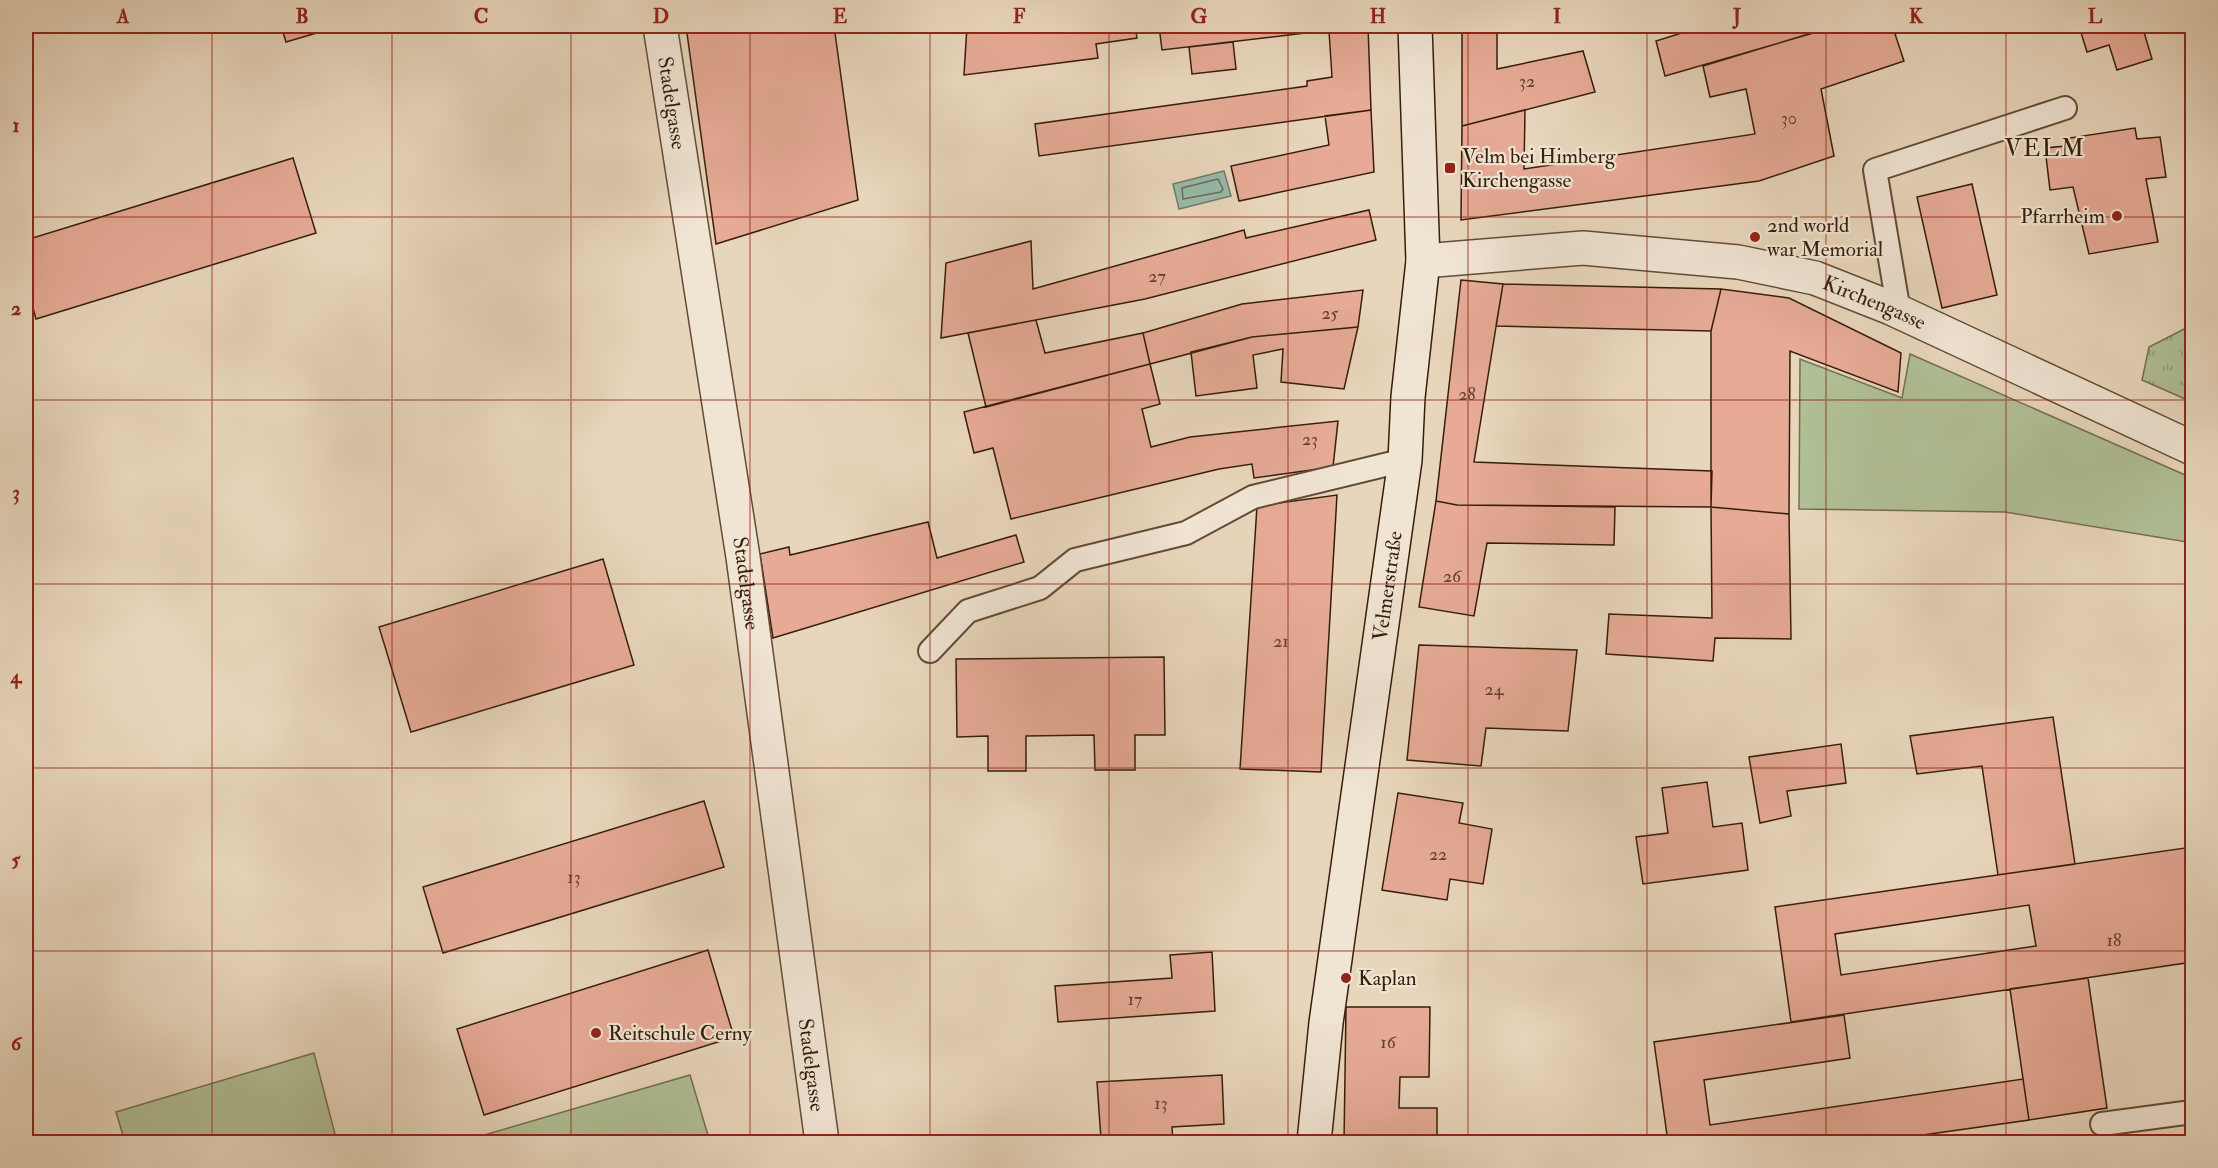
<svg xmlns="http://www.w3.org/2000/svg" width="2218" height="1168" font-family="'IM FELL Double Pica',serif">
  <style>
    .park { fill: url(#park-tufts); stroke: #736e50; stroke-width: 1.5 }
    .garden { fill: #b0bf95; stroke: #736e50; stroke-width: 1.5 }
    .water { fill: #98baaa; stroke: #717c6a; stroke-width: 1.5 }
    .lines { fill: none; stroke-linecap: round; stroke-linejoin: round }
    .shore { stroke: #676c5a; stroke-width: 1.5 }
    .building { fill: #e6aa96; stroke: #361e0a; stroke-width: 1.5; fill-rule: evenodd }
    .lane-casing { stroke: #624c36; stroke-width: 26 }
    .street-casing { stroke: #624c36; stroke-width: 36 }
    .secondary-casing { stroke: #361e0a; stroke-width: 36 }
    .lane { stroke: #f0e4d3; stroke-width: 22 }
    .street { stroke: #f0e4d3; stroke-width: 33 }
    .secondary { stroke: #f0e4d3; stroke-width: 33 }
    .grid { fill: none; stroke: #8f2418; stroke-width: 1.5; stroke-opacity: 0.55 }
    .poi-dot { fill: #8f2418; stroke: #f0e4d3; stroke-width: 2 }
    .labels { text-anchor: middle; dominant-baseline: central; stroke-width: 4.5; stroke-linejoin: round; paint-order: stroke }
    .number-label { font-size: 18px; fill: #62412d }
    .street-label { font-size: 21px; fill: #361e0a; stroke: #f0e4d3 }
    .poi-label { font-size: 21px; fill: #361e0a; stroke: #f0e4d3; text-anchor: start }
    .quarter-label { font-size: 24px; letter-spacing: 1.5px; fill: #361e0a; stroke: #f0e4d3 }
    .neatline { fill: none; stroke: #8f2418; stroke-width: 2 }
    .grid-label { font-size: 20px; text-anchor: middle; font-weight: bold; fill: #8f2418 }
  </style>
  <defs>
    <pattern id="park-tufts" width="24" height="20" patternUnits="userSpaceOnUse" patternTransform="scale(1.5)"><rect width="24" height="20" fill="#b0bf95"/><path d="M3 7l-1-3M5 7V3M7 7l1-3M15 17l-1-3M17 17v-4M19 17l1-3" fill="none" stroke="#909b78"/></pattern>
  </defs>
  <rect width="100%" height="100%" fill="#e8d6bc"/>
  <filter id="stains"><feTurbulence type="fractalNoise" baseFrequency=".00333" numOctaves="4"/><feColorMatrix values="0 0 0 0 .2 0 0 0 0 .09 0 0 0 0 .02 0 0 0 .5 -.17"/></filter>
  <radialGradient id="worn" r=".72"><stop offset=".6" stop-color="#630" stop-opacity="0"/><stop offset="1" stop-color="#630" stop-opacity=".3"/></radialGradient>
  <!-- park -->
  <path class="park" d="M 2192,325 L 2192,402 L 2142,380 L 2149,347 Z"/>
  <!-- garden -->
  <path class="garden" d="M 1910,354 L 2192,478 L 2192,522 L 2187,542 L 2005,512 L 1799,509 L 1800,359 L 1902,398 Z
    M 314,1053 L 337,1142 L 125,1142 L 116,1112 Z
    M 690,1075 L 710,1142 L 460,1142 Z"/>
  <!-- water -->
  <path class="water" d="M 1224,171 L 1231,196 L 1179,209 L 1173,184 Z"/>
  <g class="lines">
    <!-- shore -->
    <path class="shore" d="M 1218,179 L 1223,189 L 1221,192 L 1183,199 L 1182,188 Z"/>
  </g>
  <!-- building -->
  <path class="building" d="M 281,26 L 340,26 L 286,42 Z
    M 686,26 L 834,26 L 858,200 L 716,244 Z
    M 967,26 L 1135,26 L 1137,38 L 1096,44 L 1098,58 L 964,75 Z
    M 1159,26 L 1364,26 L 1162,50 Z
    M 1368,26 L 1371,110 L 1039,156 L 1035,124 L 1307,86 L 1307,81 L 1332,77 L 1329,31 Z
    M 1462,26 L 1497,26 L 1497,69 L 1583,51 L 1595,92 L 1462,126 Z
    M 1704,26 L 1816,26 L 1817,32 L 1665,76 L 1656,41 Z
    M 1835,26 L 1917,26 L 1895,34 L 1904,61 L 1821,89 L 1834,156 L 1759,181 L 1461,220 L 1462,126 L 1525,110 L 1524,169 L 1755,134 L 1746,89 L 1710,97 L 1703,66 Z
    M 2079,26 L 2167,26 L 2144,32 L 2152,59 L 2117,70 L 2109,45 L 2087,52 Z
    M 1233,42 L 1236,69 L 1192,74 L 1189,47 Z
    M 1371,110 L 1374,172 L 1239,201 L 1231,166 L 1329,145 L 1325,116 Z
    M 2135,128 L 2137,139 L 2160,137 L 2166,177 L 2146,179 L 2158,242 L 2089,254 L 2073,187 L 2050,190 L 2045,148 L 2065,146 L 2063,139 Z
    M 293,158 L 316,233 L 36,319 L 26,282 L 26,240 Z
    M 1972,184 L 1997,295 L 1942,308 L 1917,197 Z
    M 1369,210 L 1376,240 L 1145,299 L 941,338 L 946,263 L 1031,241 L 1033,289 L 1244,230 L 1246,238 Z
    M 1461,280 L 1503,284 L 1474,462 L 1712,471 L 1711,507 L 1457,505 L 1436,501 Z
    M 1503,284 L 1721,289 L 1711,331 L 1496,326 Z
    M 1721,289 L 1789,298 L 1901,353 L 1898,392 L 1790,351 L 1789,514 L 1711,507 L 1711,331 Z
    M 1363,290 L 1358,327 L 1252,337 L 1150,364 L 1143,333 L 1242,304 Z
    M 1036,320 L 1045,353 L 1143,333 L 1150,364 L 986,407 L 968,333 Z
    M 1358,327 L 1344,389 L 1281,382 L 1283,349 L 1253,355 L 1257,388 L 1196,396 L 1191,352 L 1252,337 Z
    M 1150,364 L 1160,404 L 1142,409 L 1151,447 L 1190,437 L 1338,421 L 1333,467 L 1254,478 L 1252,464 L 1219,469 L 1011,519 L 993,448 L 974,453 L 964,412 Z
    M 1337,495 L 1321,772 L 1240,769 L 1257,506 Z
    M 1436,501 L 1457,505 L 1615,507 L 1614,545 L 1487,543 L 1474,616 L 1419,607 Z
    M 1711,507 L 1789,514 L 1791,639 L 1715,638 L 1713,661 L 1606,654 L 1609,614 L 1712,618 Z
    M 928,522 L 937,558 L 1016,535 L 1024,562 L 773,638 L 760,554 L 789,547 L 790,555 Z
    M 603,559 L 634,665 L 411,732 L 379,627 Z
    M 1419,645 L 1577,650 L 1568,731 L 1486,728 L 1481,766 L 1407,760 Z
    M 1164,657 L 1165,735 L 1135,735 L 1135,770 L 1095,770 L 1094,735 L 1026,736 L 1026,771 L 988,771 L 988,736 L 957,737 L 956,659 Z
    M 2053,717 L 2075,864 L 1998,875 L 1982,766 L 1917,774 L 1910,736 Z
    M 1841,744 L 1846,783 L 1787,791 L 1791,816 L 1760,823 L 1749,757 Z
    M 1707,782 L 1713,827 L 1742,823 L 1748,870 L 1643,884 L 1636,837 L 1668,833 L 1662,788 Z
    M 1398,793 L 1463,803 L 1459,823 L 1492,829 L 1483,884 L 1450,879 L 1447,900 L 1382,890 Z
    M 704,801 L 724,867 L 443,953 L 423,887 Z
    M 2192,847 L 2192,962 L 1791,1022 L 1775,907 ZM 2029,905 L 2036,946 L 1841,975 L 1835,934 Z
    M 708,950 L 734,1037 L 484,1115 L 457,1029 Z
    M 1212,952 L 1215,1011 L 1058,1022 L 1055,986 L 1172,978 L 1170,955 Z
    M 2088,978 L 2107,1108 L 2029,1120 L 2010,989 Z
    M 1346,1007 L 1430,1007 L 1429,1077 L 1400,1077 L 1399,1108 L 1437,1108 L 1437,1142 L 1344,1142 Z
    M 1844,1015 L 1850,1058 L 1704,1080 L 1710,1125 L 2023,1079 L 2029,1120 L 1873,1142 L 1668,1142 L 1654,1042 Z
    M 1222,1075 L 1224,1124 L 1172,1127 L 1173,1142 L 1133,1142 L 1132,1137 L 1101,1139 L 1097,1082 Z"/>
  <g class="lines">
    <defs>
      <path id="lane" d="M 1899,312 L 1875,170 L 2065,108
        M 930,651 L 968,611 L 1040,588 L 1075,560 L 1186,533 L 1253,497 L 1405,460
        M 2102,1124 L 2192,1112"/>
      <g id="street">
        <path id="s1" d="M 660,26 L 743,557 L 822,1142"/>
        <path id="s2" d="M 1423,261 L 1583,248 L 1738,262 L 1815,278 L 1891,308 L 2192,448"/>
      </g>
      <g id="secondary">
        <path id="s3" d="M 1314,1142 L 1326,1023 L 1405,460 L 1408,397 L 1423,261 L 1415,26"/>
      </g>
    </defs>
    <!-- lane casing -->
    <use href="#lane" class="lane-casing"/>
    <!-- street casing -->
    <use href="#street" class="street-casing"/>
    <!-- secondary casing -->
    <use href="#secondary" class="secondary-casing"/>
    <!-- lane -->
    <use href="#lane" class="lane"/>
    <!-- street -->
    <use href="#street" class="street"/>
    <!-- secondary -->
    <use href="#secondary" class="secondary"/>
  </g>
  <!-- grid -->
  <path class="grid" d="M 212,26 L 212,1142M 392,26 L 392,1142M 571,26 L 571,1142M 750,26 L 750,1142M 930,26 L 930,1142M 1109,26 L 1109,1142M 1288,26 L 1288,1142M 1468,26 L 1468,1142M 1647,26 L 1647,1142M 1826,26 L 1826,1142M 2006,26 L 2006,1142M 26,217 L 2192,217M 26,400 L 2192,400M 26,584 L 2192,584M 26,768 L 2192,768M 26,951 L 2192,951"/>
  <!-- markers -->
  <g class="poi-dot">
    <rect x="1444" y="162" width="12" height="12" rx="3"/>
    <circle cx="2117" cy="216" r="6"/>
    <circle cx="1755" cy="237" r="6"/>
    <circle cx="1346" cy="978" r="6"/>
    <circle cx="596" cy="1033" r="6"/>
  </g>
  <g class="labels">
    <!-- number labels -->
    <g class="number-label">
      <text x="1527" y="81">32</text>
      <text x="1789" y="118">30</text>
      <text x="1157" y="276">27</text>
      <text x="1330" y="313">25</text>
      <text x="1467" y="394">28</text>
      <text x="1310" y="439">23</text>
      <text x="1452" y="576">26</text>
      <text x="1281" y="641">21</text>
      <text x="1494" y="689">24</text>
      <text x="1438" y="854">22</text>
      <text x="574" y="877">13</text>
      <text x="2114" y="940">18</text>
      <text x="1135" y="999">17</text>
      <text x="1388" y="1042">16</text>
      <text x="1161" y="1103">13</text>
    </g>
    <!-- street labels -->
    <g class="street-label">
      <text stroke="none"><textPath href="#s1" startOffset="78">Stadelgasse</textPath></text>
      <text stroke="none"><textPath href="#s2" startOffset="459">Kirchengasse</textPath></text>
      <text stroke="none"><textPath href="#s1" startOffset="564">Stadelgasse</textPath></text>
      <text stroke="none"><textPath href="#s3" startOffset="561">Velmerstraße</textPath></text>
      <text stroke="none"><textPath href="#s1" startOffset="1050">Stadelgasse</textPath></text>
    </g>
    <!-- poi labels -->
    <g class="poi-label">
      <text x="1462" y="156">Velm bei Himberg<tspan x="1462" dy="24">Kirchengasse</tspan></text>
      <text x="2105" y="216" text-anchor="end">Pfarrheim</text>
      <text x="1767" y="225">2nd world<tspan x="1767" dy="24">war Memorial</tspan></text>
      <text x="1358" y="978">Kaplan</text>
      <text x="608" y="1033">Reitschule Cerny</text>
    </g>
    <!-- quarter labels -->
    <g class="quarter-label">
      <text x="2045" y="148">VELM</text>
    </g>
  </g>
  <!-- margin -->
  <rect width="2218" height="1168" fill="none" stroke="#e8d6bc" stroke-width="66"/>
  <rect x="33" y="33" width="2152" height="1102" class="neatline"/>
  <g class="grid-label">
    <text x="123" y="23">A</text>
    <text x="302" y="23">B</text>
    <text x="481" y="23">C</text>
    <text x="661" y="23">D</text>
    <text x="840" y="23">E</text>
    <text x="1019" y="23">F</text>
    <text x="1199" y="23">G</text>
    <text x="1378" y="23">H</text>
    <text x="1557" y="23">I</text>
    <text x="1737" y="23">J</text>
    <text x="1916" y="23">K</text>
    <text x="2095" y="23">L</text>
    <text x="16" y="132">1</text>
    <text x="16" y="315">2</text>
    <text x="16" y="499">3</text>
    <text x="16" y="683">4</text>
    <text x="16" y="866">5</text>
    <text x="16" y="1050">6</text>
  </g>
  <rect width="100%" height="100%" filter="url(#stains)"/>
  <rect width="100%" height="100%" fill="url(#worn)"/>
</svg>
